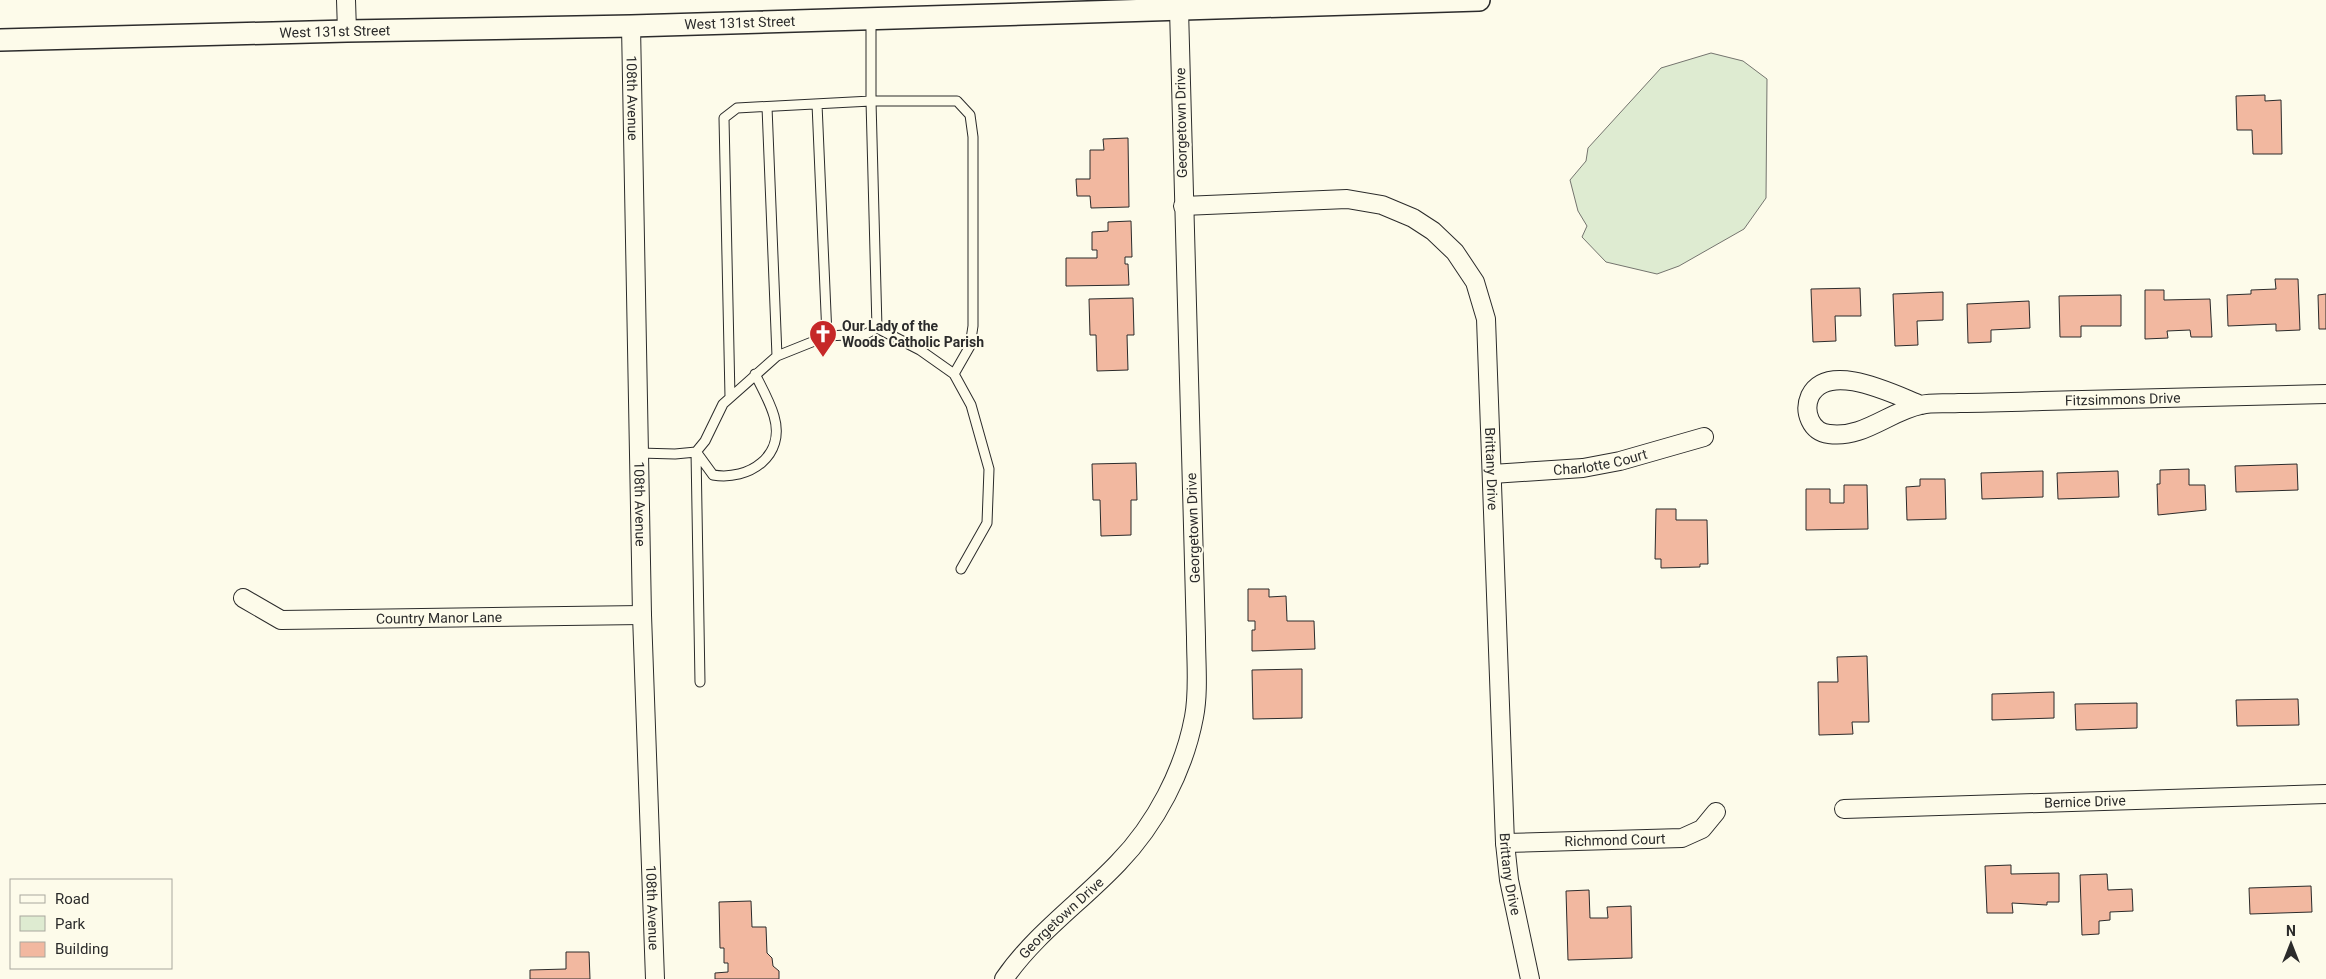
<svg xmlns="http://www.w3.org/2000/svg" width="2326" height="979" font-family="Roboto,sans-serif">
  <style>
    .green { fill: #deebd1; stroke: #74746e }
    .building { fill: #f2b8a0; stroke: #2b2b2b }
    .lines { fill: none; stroke-linecap: round; stroke-linejoin: round }
    .service-casing { stroke: #2b2b2b; stroke-width: 11 }
    .minor-casing { stroke: #2b2b2b; stroke-width: 20 }
    .tertiary-casing { stroke: #2b2b2b; stroke-width: 24 }
    .service { stroke: #fdfbea; stroke-width: 9 }
    .minor { stroke: #fdfbea; stroke-width: 18 }
    .tertiary { stroke: #fdfbea; stroke-width: 21 }
    .labels { text-anchor: middle; dominant-baseline: central; stroke-width: 4; stroke-linejoin: round; paint-order: stroke }
    .street-label { font-size: 14px; fill: #2b2b2b; stroke: #fdfbea }
    .poi-label { font-size: 14px; font-weight: bold; fill: #2b2b2b; stroke: #fdfbea; text-anchor: start }
  </style>
  <rect width="100%" height="100%" fill="#fdfbea"/>
  <!-- green -->
  <path class="green" d="M 1711,53 L 1743,61 L 1767,79 L 1766,198 L 1744,229 L 1679,266 L 1657,274 L 1606,262 L 1582,237 L 1587,226 L 1578,211 L 1570,180 L 1586,161 L 1588,148 L 1661,68 Z"/>
  <!-- building -->
  <path class="building" d="M 2265,95 L 2265,101 L 2281,100 L 2282,154 L 2253,154 L 2252,130 L 2237,130 L 2236,96 Z
    M 1128,138 L 1129,207 L 1091,208 L 1090,196 L 1077,196 L 1076,179 L 1090,179 L 1090,150 L 1104,150 L 1103,139 Z
    M 1131,221 L 1132,257 L 1125,257 L 1125,264 L 1128,264 L 1129,285 L 1066,286 L 1066,258 L 1097,258 L 1097,250 L 1092,250 L 1092,232 L 1108,231 L 1108,222 Z
    M 2275,279 L 2298,279 L 2300,330 L 2276,331 L 2276,324 L 2228,326 L 2227,295 L 2251,294 L 2251,290 L 2276,289 Z
    M 1860,288 L 1861,316 L 1835,316 L 1836,341 L 1813,342 L 1811,289 Z
    M 2145,290 L 2164,290 L 2164,300 L 2210,299 L 2212,337 L 2191,337 L 2190,330 L 2167,331 L 2168,338 L 2145,339 Z
    M 1943,292 L 1943,320 L 1917,321 L 1918,345 L 1895,346 L 1893,294 Z
    M 2326,294 L 2326,329 L 2319,329 L 2318,295 Z
    M 2121,295 L 2121,326 L 2081,326 L 2081,337 L 2060,337 L 2059,296 Z
    M 1133,298 L 1134,335 L 1127,335 L 1128,370 L 1097,371 L 1096,335 L 1090,335 L 1089,299 Z
    M 2029,301 L 2030,328 L 1991,330 L 1991,342 L 1968,343 L 1967,304 Z
    M 1136,463 L 1137,500 L 1131,500 L 1131,535 L 1101,536 L 1100,500 L 1093,500 L 1092,464 Z
    M 2297,464 L 2298,490 L 2236,492 L 2235,466 Z
    M 2189,469 L 2189,485 L 2205,485 L 2206,510 L 2158,515 L 2157,484 L 2160,484 L 2160,470 Z
    M 2043,471 L 2043,497 L 1982,499 L 1981,473 Z
    M 2118,471 L 2119,497 L 2058,499 L 2057,473 Z
    M 1920,479 L 1945,479 L 1946,519 L 1907,520 L 1906,487 L 1920,486 Z
    M 1844,485 L 1867,485 L 1868,529 L 1806,530 L 1806,489 L 1830,489 L 1830,503 L 1844,503 Z
    M 1656,509 L 1676,509 L 1676,520 L 1707,520 L 1708,564 L 1700,564 L 1700,567 L 1661,568 L 1661,559 L 1655,559 Z
    M 1248,589 L 1269,589 L 1269,597 L 1286,596 L 1287,621 L 1314,621 L 1315,649 L 1252,651 L 1252,630 L 1255,630 L 1255,621 L 1248,621 Z
    M 1867,656 L 1869,722 L 1852,722 L 1853,734 L 1819,735 L 1818,682 L 1838,682 L 1837,657 Z
    M 1302,669 L 1302,718 L 1253,719 L 1252,670 Z
    M 2054,692 L 2054,718 L 1992,720 L 1992,694 Z
    M 2298,699 L 2299,725 L 2237,726 L 2236,700 Z
    M 2137,703 L 2137,728 L 2076,730 L 2075,704 Z
    M 2011,865 L 2011,874 L 2059,873 L 2059,902 L 2047,902 L 2047,905 L 2012,903 L 2013,913 L 1987,913 L 1985,866 Z
    M 2107,874 L 2108,890 L 2132,889 L 2133,911 L 2110,912 L 2110,920 L 2099,921 L 2099,934 L 2082,935 L 2080,875 Z
    M 2311,886 L 2312,912 L 2250,914 L 2249,888 Z
    M 1589,890 L 1590,918 L 1608,918 L 1607,907 L 1631,906 L 1632,958 L 1568,960 L 1566,891 Z
    M 751,901 L 752,927 L 766,927 L 767,953 L 772,958 L 773,966 L 779,971 L 779,979 L 715,979 L 715,973 L 728,972 L 728,963 L 724,963 L 724,948 L 720,948 L 719,902 Z
    M 566,952 L 589,952 L 590,979 L 530,979 L 530,970 L 566,969 Z"/>
  <g class="lines">
    <defs>
      <path id="service" d="M 817,104 L 827,336
        M 767,107 L 777,356
        M 877,328 L 920,350 L 954,374 L 971,405 L 989,469 L 987,523 L 961,569
        M 730,397 L 724,118 L 737,108 L 871,101 L 957,101 L 970,115 L 973,137 L 973,326 L 970,346 L 954,374
        M 696,452 L 700,682
        M 639,453 L 675,454 L 696,452 L 705,441 L 723,404 L 777,356 L 827,336 L 866,334 L 877,328 L 871,101 L 871,19
        M 697,453 L 713,475 C 749,481 786,456 774,416 C 770,402 762,388 755,374"/>
      <g id="minor">
        <path d="M 346,0 L 347,31"/>
        <path id="s1" d="M 631,26 L 642,615 L 655,979"/>
        <path id="s2" d="M 1183,206 L 1347,199 L 1382,205 L 1413,218 L 1433,231 L 1455,252 L 1475,282 L 1486,319 L 1505,843 L 1509,880 L 1530,979"/>
        <path id="s3" d="M 1921,405 C 1895,395 1828,360 1810,396 C 1803,412 1811,432 1829,434 C 1863,439 1890,411 1921,405 C 1933,402 1947,404 1959,403 C 1987,403 2015,402 2042,401 C 2137,399 2231,396 2326,394"/>
        <path id="s4" d="M 1492,474 L 1583,468 L 1620,461 L 1704,437"/>
        <path id="s5" d="M 243,598 L 281,620 L 642,615"/>
        <path id="s6" d="M 1844,809 L 2326,794"/>
        <path id="s7" d="M 1505,843 L 1682,838 L 1702,829 L 1716,812"/>
        <path id="s8" d="M 1004,979 C 1035,934 1081,902 1118,863 C 1156,824 1184,770 1194,717 C 1199,691 1196,663 1196,637 L 1179,9"/>
      </g>
      <g id="tertiary">
        <path id="s9" d="M 0,40 L 347,31 L 631,26 L 1479,0"/>
      </g>
    </defs>
    <!-- service casing -->
    <use href="#service" class="service-casing"/>
    <!-- minor casing -->
    <use href="#minor" class="minor-casing"/>
    <!-- tertiary casing -->
    <use href="#tertiary" class="tertiary-casing"/>
    <!-- service -->
    <use href="#service" class="service"/>
    <!-- minor -->
    <use href="#minor" class="minor"/>
    <!-- tertiary -->
    <use href="#tertiary" class="tertiary"/>
  </g>
  <!-- icons -->
  <defs>
    <symbol id="church-pin" viewBox="-11 -11 22 30"><path d="M0 17L-7.5 6A9.5 9.5 0 1 1 7.5 6Z" fill="#c62828" stroke="#fdfbea"/><path d="M-1.2-6h2.4v3.5h3.3v2.4h-3.3V6h-2.4V-.1h-3.3v-2.4h3.3Z" fill="#fff"/></symbol>
  </defs>
  <g fill-rule="evenodd">
    <use href="#church-pin" x="807" y="318" width="32" height="43"/>
  </g>
  <g class="labels">
    <!-- street labels -->
    <g class="street-label">
      <text stroke="none"><textPath href="#s9" startOffset="740">West 131st Street</textPath></text>
      <text stroke="none"><textPath href="#s9" startOffset="335">West 131st Street</textPath></text>
      <text stroke="none"><textPath href="#s1" startOffset="72">108th Avenue</textPath></text>
      <text transform="translate(1181 123) rotate(-91)">Georgetown Drive</text>
      <text stroke="none"><textPath href="#s3" startOffset="470">Fitzsimmons Drive</textPath></text>
      <text stroke="none"><textPath href="#s4" startOffset="109">Charlotte Court</textPath></text>
      <text stroke="none"><textPath href="#s2" startOffset="512">Brittany Drive</textPath></text>
      <text stroke="none"><textPath href="#s1" startOffset="478">108th Avenue</textPath></text>
      <text transform="translate(1193 528) rotate(-92)">Georgetown Drive</text>
      <text stroke="none"><textPath href="#s5" startOffset="202">Country Manor Lane</textPath></text>
      <text stroke="none"><textPath href="#s6" startOffset="241">Bernice Drive</textPath></text>
      <text stroke="none"><textPath href="#s7" startOffset="110">Richmond Court</textPath></text>
      <text stroke="none"><textPath href="#s2" startOffset="918">Brittany Drive</textPath></text>
      <text stroke="none"><textPath href="#s1" startOffset="882">108th Avenue</textPath></text>
      <text stroke="none"><textPath href="#s8" startOffset="84">Georgetown Drive</textPath></text>
    </g>
    <!-- poi labels -->
    <g class="poi-label">
      <text x="842" y="326">Our Lady of the<tspan x="842" dy="16">Woods Catholic Parish</tspan></text>
    </g>
  </g>
  <!-- legend -->
  <rect x="10" y="879" width="162" height="90" fill="#fdfbea" stroke="#a9a89e"/>
  <rect x="20" y="895" width="25" height="8" fill="#fdfbea" stroke="#a9a89e"/>
  <text x="55" y="904" font-size="15" fill="#2b2b2b">Road</text>
  <rect x="20" y="916" width="25" height="15" fill="#deebd1" stroke="#a9a89e"/>
  <text x="55" y="929" font-size="15" fill="#2b2b2b">Park</text>
  <rect x="20" y="942" width="25" height="15" fill="#f2b8a0" stroke="#a9a89e"/>
  <text x="55" y="954" font-size="15" fill="#2b2b2b">Building</text>
  <!-- north arrow -->
  <g transform="translate(2291 944)" stroke="#fdfbea" stroke-width="4" paint-order="stroke">
  <path d="M0-4L9 19L0 12L-9 19Z" fill="#2b2b2b"/>
  <text y="-8" font-size="14" font-weight="bold" text-anchor="middle" fill="#2b2b2b">N</text>
  </g>
</svg>
